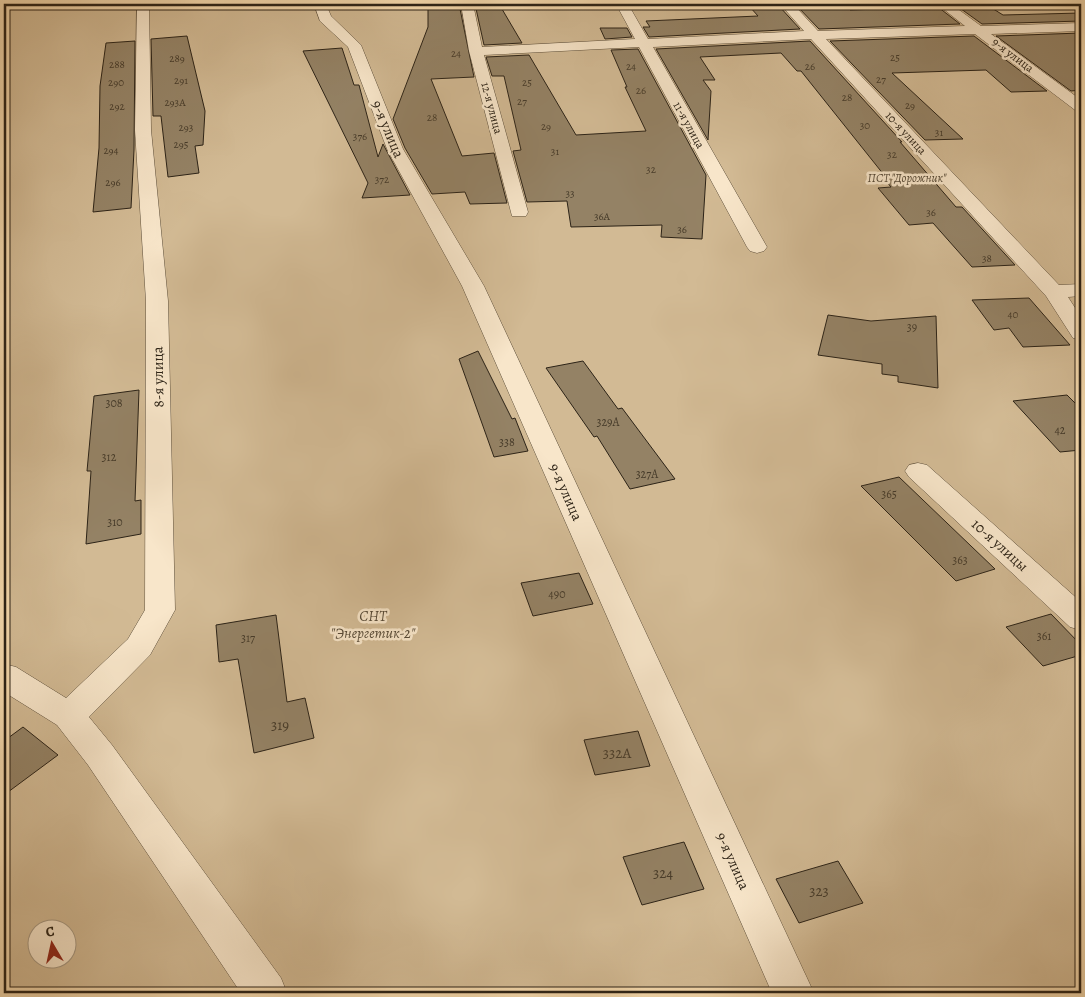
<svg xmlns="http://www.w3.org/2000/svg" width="1085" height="997" font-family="Alegreya,serif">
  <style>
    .green { fill: #d2ba94; stroke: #7f6e56; fill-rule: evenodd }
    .building { fill: #948265; stroke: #2c2317 }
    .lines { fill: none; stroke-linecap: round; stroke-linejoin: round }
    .minor-casing { stroke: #5e503c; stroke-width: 1 }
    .minor { fill: #f8e6ca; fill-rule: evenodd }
    .labels { text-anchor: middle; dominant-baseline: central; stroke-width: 5; stroke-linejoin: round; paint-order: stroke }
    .far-number-label { font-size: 11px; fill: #463b2a }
    .far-street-label { font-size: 12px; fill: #2c2317; stroke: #f8e6ca }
    .far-park-label { font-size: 12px; font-style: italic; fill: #564936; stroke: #f8e6ca }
    .number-label { font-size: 12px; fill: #463b2a }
    .street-label { font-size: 15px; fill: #2c2317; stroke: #f8e6ca }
    .park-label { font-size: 15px; font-style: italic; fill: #564936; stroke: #f8e6ca }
    .near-number-label { font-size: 15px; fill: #463b2a }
  </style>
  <rect width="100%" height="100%" fill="#f4d9ad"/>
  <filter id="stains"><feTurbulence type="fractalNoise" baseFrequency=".004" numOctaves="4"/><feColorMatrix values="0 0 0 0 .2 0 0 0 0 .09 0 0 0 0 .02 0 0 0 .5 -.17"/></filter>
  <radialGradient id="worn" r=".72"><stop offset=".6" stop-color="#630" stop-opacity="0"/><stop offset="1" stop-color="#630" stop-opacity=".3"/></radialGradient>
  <!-- green -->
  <path class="green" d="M 4,4 L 1081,4 L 1081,993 L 4,993 ZM 38,930 L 68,930 L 68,960 L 38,960 Z"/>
  <!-- building -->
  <path class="building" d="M 428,4 L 459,4 L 474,77 L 431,79 L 462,156 L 494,153 L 507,203 L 470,204 L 465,192 L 432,194 L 405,148 L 393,119 L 428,27 Z
    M 475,4 L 499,4 L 522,43 L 484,45 Z
    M 844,4 L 850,10 L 938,7 L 960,24 L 819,29 L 796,5 Z
    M 987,5 L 1003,15 L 1081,13 L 1081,21 L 982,24 L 957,6 Z
    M 779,6 L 800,29 L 649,37 L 643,27 L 650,27 L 646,21 L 758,16 L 750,7 Z
    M 600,28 L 627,28 L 632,37 L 605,39 Z
    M 1081,33 L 1081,90 L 1071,91 L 996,36 Z
    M 187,36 L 205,111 L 203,145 L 195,146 L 199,173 L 168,177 L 161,116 L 153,116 L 151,39 Z
    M 974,36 L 1047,91 L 1011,92 L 986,70 L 892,73 L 963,139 L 925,140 L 830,41 Z
    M 135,41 L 134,150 L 131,208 L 93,212 L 99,148 L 100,86 L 106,43 Z
    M 810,41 L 902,142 L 900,142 L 956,207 L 962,207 L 1015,265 L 972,267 L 933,223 L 909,225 L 878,188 L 891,187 L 885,180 L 888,180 L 801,71 L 797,71 L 781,53 L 700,57 L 715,80 L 703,80 L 711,91 L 708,140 L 656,49 Z
    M 342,48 L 354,85 L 359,85 L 378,157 L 383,144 L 410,195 L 362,198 L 368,183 L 303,51 Z
    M 638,49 L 706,175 L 702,239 L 661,237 L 662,225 L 571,227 L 567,201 L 527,202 L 513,151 L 521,150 L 504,76 L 492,76 L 486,57 L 529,55 L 576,135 L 646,131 L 625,87 L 627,87 L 611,50 Z
    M 1029,298 L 1070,345 L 1023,347 L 1009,328 L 994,330 L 972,300 Z
    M 828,315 L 871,321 L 936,316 L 938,388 L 898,382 L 898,376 L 882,374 L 882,364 L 818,355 Z
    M 478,351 L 512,419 L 515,418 L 528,451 L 494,457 L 459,359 Z
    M 583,361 L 618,409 L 622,408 L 675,479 L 630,489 L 597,436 L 594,437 L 546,368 Z
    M 139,390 L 135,501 L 141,500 L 141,534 L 86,544 L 91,471 L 87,471 L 94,396 Z
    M 1067,395 L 1081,409 L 1081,450 L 1060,452 L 1013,401 Z
    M 899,477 L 995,569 L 956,581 L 861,486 Z
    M 579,573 L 593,604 L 533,616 L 521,583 Z
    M 1051,614 L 1081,645 L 1081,655 L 1043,666 L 1006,627 Z
    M 276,615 L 287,702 L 305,698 L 314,738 L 254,753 L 238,659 L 219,662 L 216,625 Z
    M 23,727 L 58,755 L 4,795 L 4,741 Z
    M 638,731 L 650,766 L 595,775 L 584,740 Z
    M 684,842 L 704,889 L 642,905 L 623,857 Z
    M 838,861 L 863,903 L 799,923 L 776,879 Z"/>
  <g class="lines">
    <defs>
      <path id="minor" d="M 137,4 L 149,4 L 151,130 L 168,301 L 175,610 L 150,655 L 89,717 L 112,745 L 281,978 L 287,993 L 241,993 L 88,765 L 57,725 L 4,692 L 4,664 L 16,667 L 66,698 L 128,639 L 145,610 L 146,301 L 135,130 Z
        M 314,4 L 326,4 L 331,16 L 361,45 L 403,149 L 484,286 L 814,993 L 772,993 L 462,286 L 387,149 L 348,47 L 320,21 Z
        M 461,4 L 473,4 L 482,47 L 635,39 L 616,4 L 628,4 L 648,39 L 804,31 L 780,4 L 793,4 L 818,31 L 965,26 L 937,4 L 951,4 L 981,26 L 1081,23 L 1081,31 L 991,34 L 1081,100 L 1081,112 L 1075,110 L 975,34 L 826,39 L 1059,285 L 1081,284 L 1081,296 L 1068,297 L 1081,317 L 1081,340 L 1073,338 L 1046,296 L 811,39 L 653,47 L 767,247 L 764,251 L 757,253 L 750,251 L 747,247 L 639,47 L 484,55 L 528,212 L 526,216 L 512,216 L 469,51 Z
        M 918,463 L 927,465 L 1081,602 L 1081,630 L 1070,627 L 909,477 L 905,471 L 909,465 Z"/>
    </defs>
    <!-- minor casing -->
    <use href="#minor" class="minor-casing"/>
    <!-- minor -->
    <use href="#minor" class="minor"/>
  </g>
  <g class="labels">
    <!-- far-number labels -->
    <g class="far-number-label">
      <text x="456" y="53">24</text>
      <text x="895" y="57">25</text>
      <text x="177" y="58">289</text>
      <text x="117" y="64">288</text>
      <text x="631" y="66">24</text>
      <text x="810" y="66">26</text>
      <text x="881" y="79">27</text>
      <text x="181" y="80">291</text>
      <text x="116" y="82">290</text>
      <text x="527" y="82">25</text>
      <text x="641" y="90">26</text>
      <text x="847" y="97">28</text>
      <text x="522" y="101">27</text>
      <text x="175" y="102">293А</text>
      <text x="910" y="105">29</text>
      <text x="117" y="106">292</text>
      <text x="432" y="117">28</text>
      <text x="865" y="125">30</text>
      <text x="546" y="126">29</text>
      <text x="186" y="127">293</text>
      <text x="939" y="132">31</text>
      <text x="360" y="136">376</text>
      <text x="181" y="144">295</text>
      <text x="111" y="150">294</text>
      <text x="555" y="151">31</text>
      <text x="892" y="154">32</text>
      <text x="651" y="169">32</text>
      <text x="382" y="179">372</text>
      <text x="113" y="182">296</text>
      <text x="570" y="193">33</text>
      <text x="931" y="212">36</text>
      <text x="602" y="216">36А</text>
      <text x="682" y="229">36</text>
      <text x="987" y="258">38</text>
      <text x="1013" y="314">40</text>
    </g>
    <!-- far-street labels -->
    <g class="far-street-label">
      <text transform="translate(1013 55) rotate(37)">9-я улица</text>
      <text transform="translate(492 108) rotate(75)">12-я улица</text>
      <text transform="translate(689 125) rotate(61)">11-я улица</text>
      <text transform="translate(906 133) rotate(47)">10-я улица</text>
    </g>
    <!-- far-park labels -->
    <g class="far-park-label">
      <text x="907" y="178">ПСТ "Дорожник"</text>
    </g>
    <!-- number labels -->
    <g class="number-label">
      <text x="912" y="327">39</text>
      <text x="114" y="403">308</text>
      <text x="608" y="422">329А</text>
      <text x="1060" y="430">42</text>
      <text x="507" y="442">338</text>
      <text x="109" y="457">312</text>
      <text x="647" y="474">327А</text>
      <text x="889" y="494">365</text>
      <text x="115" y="522">310</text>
      <text x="960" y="560">363</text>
      <text x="557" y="594">490</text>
      <text x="1044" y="636">361</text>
      <text x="248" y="638">317</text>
    </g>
    <!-- street labels -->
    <g class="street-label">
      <text transform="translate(388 129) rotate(67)">9-я улица</text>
      <text transform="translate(158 377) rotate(-91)">8-я улица</text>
      <text transform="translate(566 492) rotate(66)">9-я улица</text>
      <text transform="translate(1000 545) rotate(42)">10-я улицы</text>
      <text transform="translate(733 861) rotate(66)">9-я улица</text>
    </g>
    <!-- park labels -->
    <g class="park-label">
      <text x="373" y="616">СHТ<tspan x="373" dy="17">"Энергетик-2"</tspan></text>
    </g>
    <!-- near-number labels -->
    <g class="near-number-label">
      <text x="280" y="725">319</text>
      <text x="617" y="753">332А</text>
      <text x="663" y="873">324</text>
      <text x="819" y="891">323</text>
    </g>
  </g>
  <!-- margin -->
  <rect width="1085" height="997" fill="none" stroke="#f4d9ad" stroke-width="20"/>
  <rect x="5" y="5" width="1075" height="987" fill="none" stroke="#2c2317" stroke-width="2.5"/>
  <rect x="10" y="10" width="1065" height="977" fill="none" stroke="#2c2317"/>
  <!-- north arrow -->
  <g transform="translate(52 944) rotate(351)"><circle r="24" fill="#f8e6ca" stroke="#a69882"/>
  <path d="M0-4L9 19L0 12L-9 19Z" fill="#8f2418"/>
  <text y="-8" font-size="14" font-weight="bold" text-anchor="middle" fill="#2c2317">С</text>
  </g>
  <rect width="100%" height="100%" filter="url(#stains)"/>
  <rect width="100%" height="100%" fill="url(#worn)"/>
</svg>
